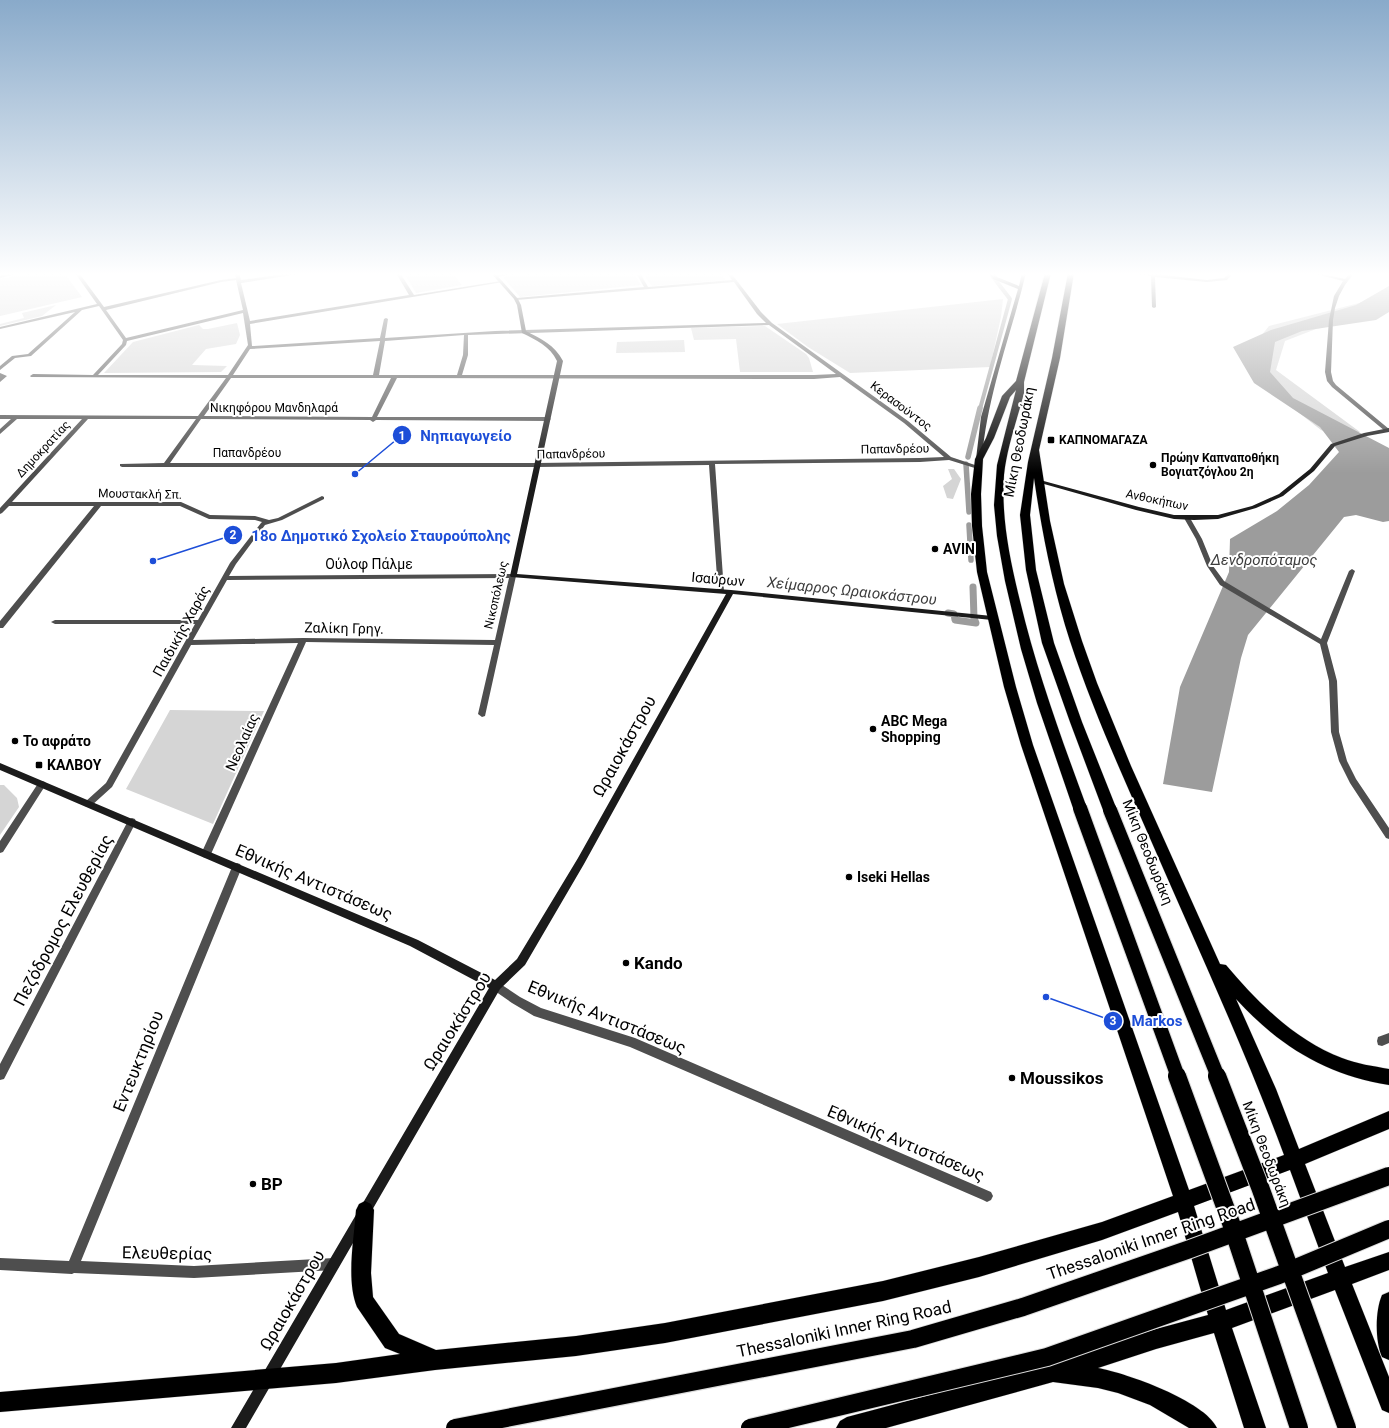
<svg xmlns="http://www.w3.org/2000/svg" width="1389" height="1428" font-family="Roboto,sans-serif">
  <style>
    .green { fill: #d5d5d5 }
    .water { fill: #9c9c9c }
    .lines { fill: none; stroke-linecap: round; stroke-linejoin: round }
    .stream-far2 { stroke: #9c9c9c; stroke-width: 4 }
    .stream-far1 { stroke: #9c9c9c; stroke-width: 5.5 }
    .stream { stroke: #9c9c9c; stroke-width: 7 }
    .highway-casing { stroke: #dbdbdb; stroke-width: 1 }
    .street { fill: #4e4e4e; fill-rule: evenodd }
    .secondary { fill: #1b1b1b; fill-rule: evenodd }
    .highway { fill: #000; fill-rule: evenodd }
    .highway-bridge-far1-casing { stroke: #dbdbdb; stroke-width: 16; stroke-linecap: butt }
    .highway-bridge-casing { stroke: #dbdbdb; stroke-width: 20; stroke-linecap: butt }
    .highway-bridge-far1 { stroke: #000; stroke-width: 14 }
    .highway-bridge { stroke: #000; stroke-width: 18 }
    .poi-dot { fill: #000; stroke: #fff; stroke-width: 1.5 }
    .labels { text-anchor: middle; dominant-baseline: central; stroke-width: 4; stroke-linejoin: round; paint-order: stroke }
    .far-street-label { font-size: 12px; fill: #000; stroke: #fff }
    .far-poi-label { font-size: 12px; font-weight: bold; fill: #000; stroke: #fff; text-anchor: start }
    .street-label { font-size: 14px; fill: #000; stroke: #fff }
    .poi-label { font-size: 14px; font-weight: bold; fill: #000; stroke: #fff; text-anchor: start }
    .water-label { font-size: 15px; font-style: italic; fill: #3d3d3d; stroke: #fff }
    .near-street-label { font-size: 17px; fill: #000; stroke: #fff }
    .near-poi-label { font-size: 17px; font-weight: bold; fill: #000; stroke: #fff; text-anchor: start }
    .leader { fill: none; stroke: #1d4ed8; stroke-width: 1.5 }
    .callout-dot { fill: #1d4ed8; stroke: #fff; stroke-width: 1.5 }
    .mark-label { font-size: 12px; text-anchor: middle; font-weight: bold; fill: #fff }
    .callout-label { font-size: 15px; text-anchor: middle; font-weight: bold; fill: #1d4ed8; stroke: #fff; stroke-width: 4; stroke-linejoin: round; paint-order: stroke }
  </style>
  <rect width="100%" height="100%" fill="#fff"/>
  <!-- green -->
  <path class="green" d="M 31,273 L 64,273 L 82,297 L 0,316 L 0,279 Z
    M 404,273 L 456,273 L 453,274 L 462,285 L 416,293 Z
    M 531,273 L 634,273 L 641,285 L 520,297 L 503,277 Z
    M 642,273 L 720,273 L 725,280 L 652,286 Z
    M 1003,299 L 1001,317 L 990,367 L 850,373 L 808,347 L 777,324 Z
    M 1367,301 L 1377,316 L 1316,329 L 1285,341 L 1276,370 L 1360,432 L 1336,436 L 1321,430 L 1252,376 L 1249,351 L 1269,326 Z
    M 56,305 L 42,316 L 0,326 L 0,324 L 24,318 L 22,313 Z
    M 237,323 L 240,335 L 236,344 L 206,349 L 192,365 L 227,366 L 221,372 L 104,373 L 133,342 L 199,325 L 203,329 L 208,329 Z
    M 765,326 L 806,354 L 809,358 L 813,372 L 740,372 L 736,339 L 694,340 L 691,328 Z
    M 684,340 L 685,352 L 616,353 L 617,342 Z
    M 948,469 L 954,469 L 961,479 L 953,499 L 947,498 L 943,486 L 952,479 Z
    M 170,710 L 264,711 L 213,824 L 126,789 Z
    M 0,785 L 4,785 L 17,798 L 19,807 L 0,835 Z"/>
  <!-- water -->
  <path class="water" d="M 1389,286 L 1389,312 L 1376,320 L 1302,331 L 1275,342 L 1270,372 L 1293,398 L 1389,448 L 1389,521 L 1383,522 L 1356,515 L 1344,517 L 1248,635 L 1241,658 L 1212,792 L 1163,784 L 1180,687 L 1229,572 L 1230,539 L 1277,511 L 1309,485 L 1339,452 L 1320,427 L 1254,383 L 1233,347 L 1271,330 L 1356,305 Z"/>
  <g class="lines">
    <!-- stream-far2 -->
    <path class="stream-far2" d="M 980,409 L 1010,299 L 990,273"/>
    <!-- stream-far1 -->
    <path class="stream-far1" d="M 968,457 L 980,408
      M 966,464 L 969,512
      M 969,525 L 971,560"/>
    <!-- stream -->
    <path class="stream" d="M 948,613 L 954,614 L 955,620 L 976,623 L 974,618 L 973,587"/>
    <defs>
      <path id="highway" d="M 1045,273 L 1051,273 L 1024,382 L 1024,393 C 1017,420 1007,447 1004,475 C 1001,518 1010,560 1020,601 C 1037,672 1062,740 1087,808 L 1085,812 L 1080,813 L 1075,812 L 1073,808 L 1037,703 L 1021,649 L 1005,581 L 997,536 L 994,505 L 997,465 L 1016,390 L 1010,397 L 994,438 L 983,459 L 981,494 L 982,526 L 987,572 L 1016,687 L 1033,745 L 1189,1190 L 1284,1155 C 1244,1047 1195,942 1149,836 C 1121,772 1092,708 1070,641 C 1053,588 1042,533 1034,478 L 1030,515 L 1036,570 L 1054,643 L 1082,722 L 1117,810 L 1115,814 L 1110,815 L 1105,814 L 1103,810 L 1070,722 L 1042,643 L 1026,570 L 1020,515 L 1028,462 L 1052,358 L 1068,273 L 1074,273 L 1060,358 L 1039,450 L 1050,521 L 1064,584 L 1082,641 L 1097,683 L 1131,766 L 1220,964 L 1226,965 C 1258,1003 1295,1040 1342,1058 C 1357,1064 1373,1066 1389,1069 L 1389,1085 C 1326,1075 1279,1046 1236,999 L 1276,1089 L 1299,1149 L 1389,1111 L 1389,1129 L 1305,1164 L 1345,1267 L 1389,1252 L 1389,1270 L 1352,1284 L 1389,1377 L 1389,1413 L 1382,1410 L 1335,1290 L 1232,1328 L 1266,1428 L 1244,1428 L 1214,1333 L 1156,1349 L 1098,1368 C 1126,1373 1205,1401 1217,1428 L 1189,1428 L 1150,1405 L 1118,1393 L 1098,1388 L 1053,1382 L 886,1428 L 836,1428 L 840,1421 L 847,1417 L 1050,1363 L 1156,1329 L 1208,1315 L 1178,1212 L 1102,1240 L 979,1277 L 883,1301 L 665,1343 L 576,1356 L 435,1370 L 336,1383 L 0,1412 L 0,1392 L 336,1363 L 400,1354 L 385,1348 L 357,1307 C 346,1280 354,1239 356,1210 L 359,1204 L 365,1201 L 371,1204 L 374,1210 L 371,1273 L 373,1297 L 399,1334 L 436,1350 L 576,1336 L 665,1323 L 883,1281 L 979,1257 L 1102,1222 L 1173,1196 L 1021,745 L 1004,687 L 977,572 L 972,526 L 971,494 L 975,459 L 986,438 L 1002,396 L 1016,381 ZM 1290,1170 L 1328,1273 L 1226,1310 L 1194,1206 Z
        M 1389,1292 L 1389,1360 L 1382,1357 C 1375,1341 1375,1311 1382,1295 Z"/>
    </defs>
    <!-- highway casing -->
    <use href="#highway" class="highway-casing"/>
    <!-- street -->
    <path class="street" d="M 14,273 L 21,273 L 0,278 L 0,276 Z
      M 75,273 L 79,273 L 104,307 L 221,280 L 236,278 L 235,273 L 239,273 L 241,280 L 291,273 L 300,273 L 298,274 L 241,283 L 250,321 L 409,295 L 396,273 L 400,273 L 414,295 L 501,281 L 503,282 L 250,324 L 252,346 L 380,338 L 384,319 L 386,318 L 388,319 L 385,338 L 495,331 L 766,323 L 757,314 L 734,282 L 516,300 L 514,299 L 516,298 L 644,287 L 636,273 L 640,273 L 648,287 L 732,280 L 727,273 L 731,273 L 761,312 L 772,323 L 908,421 L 951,457 L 981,467 L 978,469 L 949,460 L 920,462 L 715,464 L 724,591 L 721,593 L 718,591 L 709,465 L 537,467 L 122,467 L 120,466 L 120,464 L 164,463 L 196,419 L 88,419 L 12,502 L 181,502 L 210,515 L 255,516 L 269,520 L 278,518 L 322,496 L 324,497 L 324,499 L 282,520 L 265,525 L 236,564 L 229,576 L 513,574 L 516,576 L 485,716 L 482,717 L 478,714 L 494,645 L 306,642 L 211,854 L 209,857 L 206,858 L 203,857 L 201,854 L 298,643 L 191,645 L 112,787 L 91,806 L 88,807 L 85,806 L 84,804 L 85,802 L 106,783 L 195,624 L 55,624 L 51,622 L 55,620 L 198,620 L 230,563 L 261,523 L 262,522 L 255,520 L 209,519 L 180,506 L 101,506 L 3,628 L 0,628 L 0,621 L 94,506 L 9,506 L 2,513 L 0,514 L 0,508 L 82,419 L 17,419 L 0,434 L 0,429 L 11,419 L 0,419 L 0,415 L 198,416 L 226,378 L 31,377 L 30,376 L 33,374 L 93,375 L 122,344 L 123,340 L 99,306 L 82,310 L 31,356 L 15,358 L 0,370 L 0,366 L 12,356 L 28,354 L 75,312 L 0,329 L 0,327 L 97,304 ZM 236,280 L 243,310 L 126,338 L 106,310 L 221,282 ZM 243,313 L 248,345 L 228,375 L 98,375 L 126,345 L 127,341 ZM 769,325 L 836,374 L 814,375 L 462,375 L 468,355 L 468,335 ZM 464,335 L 463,355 L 457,375 L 379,375 L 385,341 ZM 380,341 L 373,375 L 233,375 L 250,349 ZM 840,377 L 904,423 L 944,457 L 920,458 L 537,463 L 170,463 L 201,419 L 370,420 L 373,422 L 376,420 L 548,421 L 551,419 L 548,417 L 377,417 L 397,378 L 814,379 ZM 231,378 L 391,378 L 372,417 L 204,416 ZM 509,578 L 495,640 L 303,638 L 193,640 L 227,580 Z
      M 510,273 L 519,273 L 496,277 L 494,276 Z
      M 1133,273 L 1155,273 L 1155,274 L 1207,280 L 1224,278 L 1229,273 L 1233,273 L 1227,280 L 1207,282 L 1155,277 L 1156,307 L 1154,308 L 1152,307 L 1151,276 Z
      M 1312,273 L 1318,273 L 1345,279 L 1350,273 L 1354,273 L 1345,285 L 1339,296 L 1335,308 L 1333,320 L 1331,372 L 1333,381 L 1336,385 L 1389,429 L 1389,431 L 1385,431 L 1332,387 L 1327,381 L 1325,372 L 1329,320 L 1334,296 L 1343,281 Z
      M 0,373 L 7,376 L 0,382 Z
      M 1187,516 L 1190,518 L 1202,539 L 1213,566 L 1224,581 L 1321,639 L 1349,571 L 1352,569 L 1355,571 L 1327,643 L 1337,681 L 1339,732 L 1347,761 L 1356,779 L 1389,828 L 1389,839 L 1386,838 L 1350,783 L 1339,761 L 1331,732 L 1329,681 L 1320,644 L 1220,585 L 1207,566 L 1196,539 L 1184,518 Z
      M 42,781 L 45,782 L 46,784 L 45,786 L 3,852 L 0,853 L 0,841 L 39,782 Z
      M 132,818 L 135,819 L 136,822 L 4,1079 L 0,1080 L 0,1064 L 129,819 Z
      M 237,863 L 240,864 L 242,867 L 81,1261 L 194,1266 L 334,1258 L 338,1260 L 340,1264 L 338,1268 L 334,1270 L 194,1278 L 74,1273 L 72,1274 L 0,1270 L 0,1258 L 69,1261 L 232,867 L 234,864 Z
      M 496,981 L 520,997 L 541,1008 L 635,1038 L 991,1192 L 993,1196 L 991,1200 L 987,1202 L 983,1200 L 630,1047 L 534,1016 L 512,1003 L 492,989 L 491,986 L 492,983 Z
      M 1389,1033 L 1389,1043 L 1382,1046 L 1378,1045 L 1377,1041 L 1378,1037 Z"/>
    <!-- secondary -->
    <path class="secondary" d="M 491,273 L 495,273 L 518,299 L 521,305 L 526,331 C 541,339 555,345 563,361 L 517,574 L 731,590 L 992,616 L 996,618 L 992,620 L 733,594 L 584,864 L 525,965 L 500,989 L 246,1428 L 231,1428 L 489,988 L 410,946 L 0,770 L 0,763 L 418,940 L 495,980 L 517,959 L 578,858 L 726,594 L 511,577 L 510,576 L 557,361 C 550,346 536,340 522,333 L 517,305 L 514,299 Z
      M 989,273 L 993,273 L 997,277 L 1019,286 L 1022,273 L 1026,273 C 1011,335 987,395 982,459 L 979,461 L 976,459 L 981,417 L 1018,289 L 993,279 Z
      M 1389,428 L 1389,432 L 1367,436 L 1335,446 L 1314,471 L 1283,496 L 1256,508 L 1218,519 L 1194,520 L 1174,519 L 1136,510 L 1037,482 L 1040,480 L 1139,507 L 1174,515 L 1218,515 L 1252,506 L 1279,494 L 1310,469 L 1331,444 L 1364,433 Z"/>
    <!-- highway -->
    <use href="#highway" class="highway"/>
    <defs>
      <path id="highway-bridge-far1" d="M 1080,808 L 1178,1077
        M 1110,810 L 1218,1077"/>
      <path id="highway-bridge" d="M 1177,1076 L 1231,1223 L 1299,1428
        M 1217,1076 L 1260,1187 L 1347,1428
        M 455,1428 L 913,1339 L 1023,1307 L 1190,1249 L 1389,1176
        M 750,1428 L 1047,1357 L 1279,1275 L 1389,1229"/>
    </defs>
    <!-- highway-bridge-far1 casing -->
    <use href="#highway-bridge-far1" class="highway-bridge-far1-casing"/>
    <!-- highway-bridge casing -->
    <use href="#highway-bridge" class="highway-bridge-casing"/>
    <!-- highway-bridge-far1 -->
    <use href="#highway-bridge-far1" class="highway-bridge-far1"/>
    <!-- highway-bridge -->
    <use href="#highway-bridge" class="highway-bridge"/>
  </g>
  <!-- sky -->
  <linearGradient id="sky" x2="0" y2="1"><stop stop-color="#89aaca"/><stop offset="0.58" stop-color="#fff"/><stop offset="1" stop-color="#fff" stop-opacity="0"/></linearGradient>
  <rect width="1389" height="473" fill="url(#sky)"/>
  <!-- markers -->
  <g class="poi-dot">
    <rect x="1047" y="436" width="8" height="8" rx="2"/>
    <circle cx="1153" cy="465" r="4"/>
    <circle cx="935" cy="549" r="4"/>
    <circle cx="873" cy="729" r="4"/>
    <circle cx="15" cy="741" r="4"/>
    <rect x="35" y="761" width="8" height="8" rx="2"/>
    <circle cx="849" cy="877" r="4"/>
    <circle cx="626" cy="963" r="4"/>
    <circle cx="1012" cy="1078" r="4"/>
    <circle cx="253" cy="1184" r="4"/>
  </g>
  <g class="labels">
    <!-- far-street labels -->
    <g class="far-street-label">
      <text transform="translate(901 406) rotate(37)">Κερασούντος</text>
      <text x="274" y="408">Νικηφόρου Μανδηλαρά</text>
      <text transform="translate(43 449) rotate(-47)">Δημοκρατίας</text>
      <text transform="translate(895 449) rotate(-1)">Παπανδρέου</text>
      <text x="247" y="453">Παπανδρέου</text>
      <text transform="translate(571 454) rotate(-1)">Παπανδρέου</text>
      <text transform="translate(140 494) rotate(1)">Μουστακλή Σπ.</text>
      <text transform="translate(1157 500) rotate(12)">Ανθοκήπων</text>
      <text transform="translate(496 595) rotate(-77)">Νικοπόλεως</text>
    </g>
    <!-- far-poi labels -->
    <g class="far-poi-label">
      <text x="1059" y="440">ΚΑΠΝΟΜΑΓΑΖΑ</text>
      <text x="1161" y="458">Πρώην Καπναποθήκη<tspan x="1161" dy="14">Βογιατζόγλου 2η</tspan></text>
    </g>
    <!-- street labels -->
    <g class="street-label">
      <text transform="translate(1019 442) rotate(-79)">Μίκη Θεοδωράκη</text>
      <text x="369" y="564">Ούλοφ Πάλμε</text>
      <text transform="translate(718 579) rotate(5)">Ισαύρων</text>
      <text transform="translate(344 628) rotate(1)">Ζαλίκη Γρηγ.</text>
      <text transform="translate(181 631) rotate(-61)">Παιδικής Χαράς</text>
      <text transform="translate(242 742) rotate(-66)">Νεολαίας</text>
      <text transform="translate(1148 852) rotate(68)">Μίκη Θεοδωράκη</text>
      <text transform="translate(1267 1154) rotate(69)">Μίκη Θεοδωράκη</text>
    </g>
    <!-- poi labels -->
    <g class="poi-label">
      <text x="943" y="549">AVIN</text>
      <text x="881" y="721">ABC Mega<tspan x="881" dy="16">Shopping</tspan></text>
      <text x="23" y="741">Το αφράτο</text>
      <text x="47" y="765">ΚΑΛΒΟΥ</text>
      <text x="857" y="877">Iseki Hellas</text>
    </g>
    <!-- water labels -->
    <g class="water-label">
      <text x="1264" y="560">Δενδροπόταμος</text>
      <text transform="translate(852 591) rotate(6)">Χείμαρρος Ωραιοκάστρου</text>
    </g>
    <!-- near-street labels -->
    <g class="near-street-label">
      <text transform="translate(624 746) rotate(-61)">Ωραιοκάστρου</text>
      <text transform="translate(314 882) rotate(23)">Εθνικής Αντιστάσεως</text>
      <text transform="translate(63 920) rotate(-62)">Πεζόδρομος Ελευθερίας</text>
      <text transform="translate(607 1017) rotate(22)">Εθνικής Αντιστάσεως</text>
      <text transform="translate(457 1021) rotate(-58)">Ωραιοκάστρου</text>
      <text transform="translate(138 1061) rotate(-68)">Εντευκτηρίου</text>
      <text transform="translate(906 1143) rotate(23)">Εθνικής Αντιστάσεως</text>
      <text transform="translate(1151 1239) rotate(-19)">Thessaloniki Inner Ring Road</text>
      <text transform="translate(167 1253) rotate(1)">Ελευθερίας</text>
      <text transform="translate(292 1300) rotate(-60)">Ωραιοκάστρου</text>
      <text transform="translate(844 1329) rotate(-12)">Thessaloniki Inner Ring Road</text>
    </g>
    <!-- near-poi labels -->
    <g class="near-poi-label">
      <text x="634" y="963">Kando</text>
      <text x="1020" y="1078">Moussikos</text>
      <text x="261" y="1184">BP</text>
    </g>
  </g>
  <!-- callouts -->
  <path class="leader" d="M355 474L402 435M153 561L233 535M1046 997L1113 1021"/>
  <g class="callout-dot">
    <circle cx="355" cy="474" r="4"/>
    <circle cx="153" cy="561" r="4"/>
    <circle cx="1046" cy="997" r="4"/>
    <circle cx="402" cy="435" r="10"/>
    <circle cx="233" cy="535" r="10"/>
    <circle cx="1113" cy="1021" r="10"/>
  </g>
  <g class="mark-label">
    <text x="402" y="440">1</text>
    <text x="233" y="539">2</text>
    <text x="1113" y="1025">3</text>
  </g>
  <g class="callout-label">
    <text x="466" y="441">Νηπιαγωγείο</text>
    <text x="381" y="541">18ο Δημοτικό Σχολείο Σταυρούπολης</text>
    <text x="1157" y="1026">Markos</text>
  </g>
</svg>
